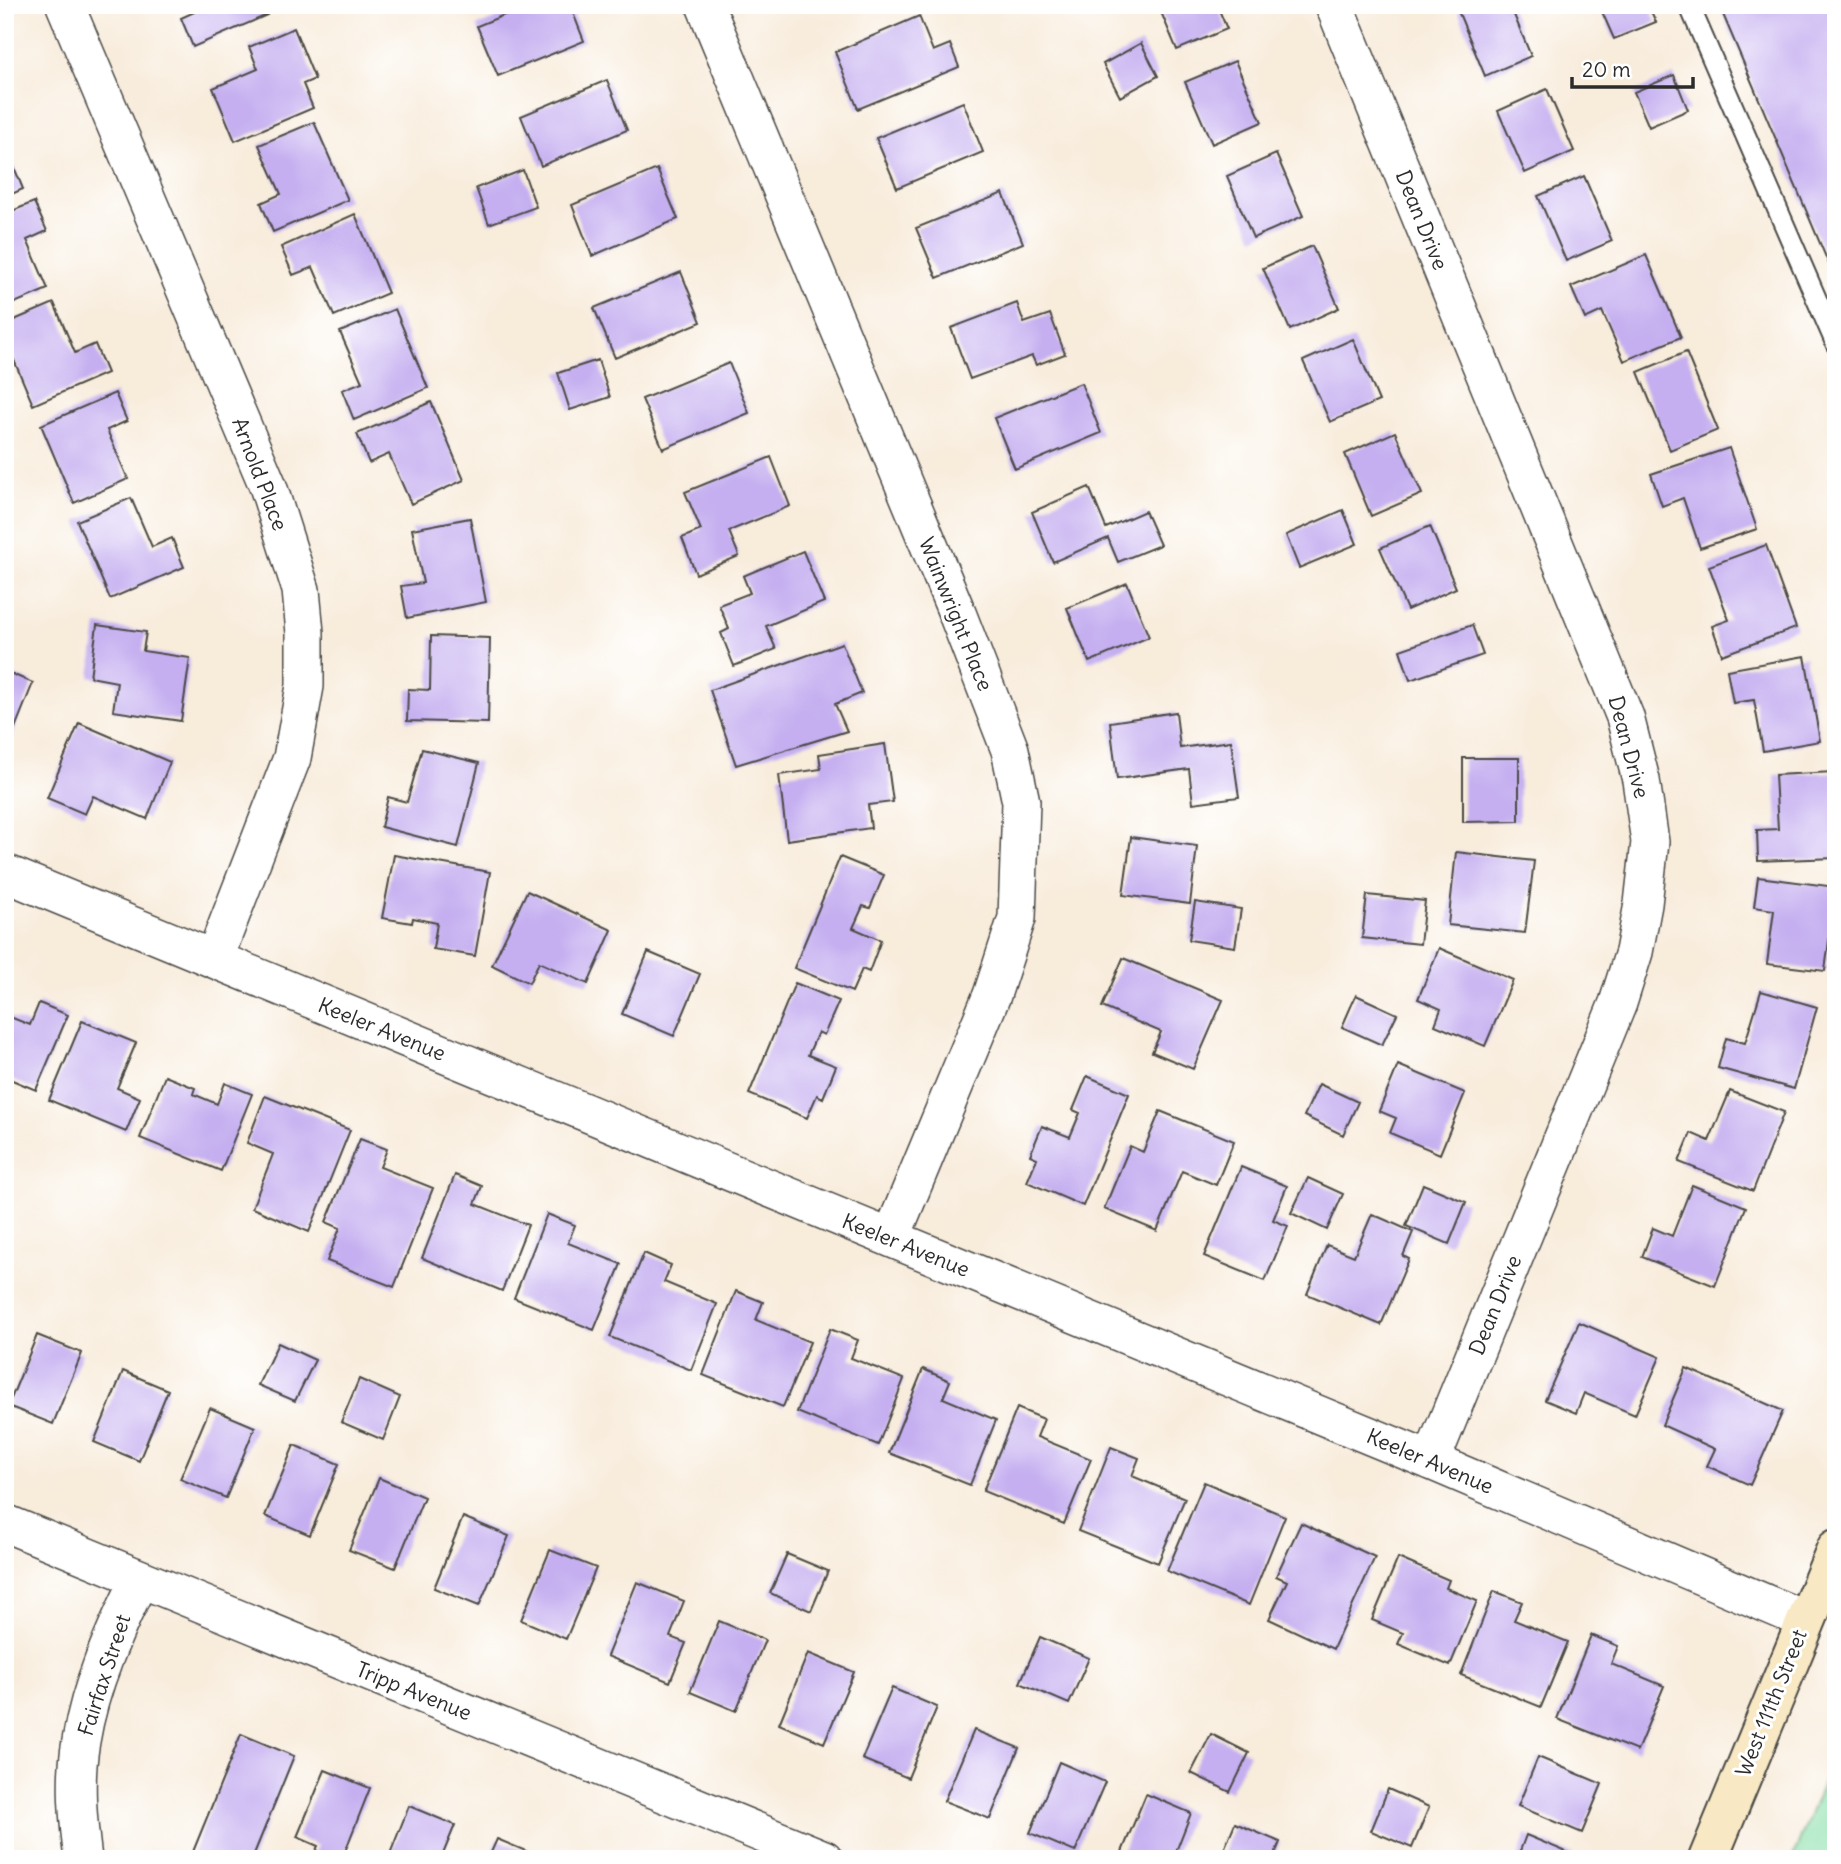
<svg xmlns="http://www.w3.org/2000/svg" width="1841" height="1864" font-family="Delius,sans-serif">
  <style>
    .green { fill: #83dea4; stroke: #578468; stroke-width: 2 }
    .building { fill: #c5aff0 }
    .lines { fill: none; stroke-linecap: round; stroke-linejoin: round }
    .service-casing { stroke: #4a4845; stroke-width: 23 }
    .minor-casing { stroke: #4a4845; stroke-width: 40 }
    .secondary-casing { stroke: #4a4845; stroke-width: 42 }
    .service { stroke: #fff; stroke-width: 19 }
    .minor { stroke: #fff; stroke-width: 37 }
    .secondary { stroke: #f8e8c3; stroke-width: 38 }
    .labels { text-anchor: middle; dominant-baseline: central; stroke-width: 6; stroke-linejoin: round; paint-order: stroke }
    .street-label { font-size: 21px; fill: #2b2b2b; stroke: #fff }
  </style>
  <rect width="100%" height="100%" fill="#fff"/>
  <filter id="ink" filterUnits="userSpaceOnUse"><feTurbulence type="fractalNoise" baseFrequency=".0143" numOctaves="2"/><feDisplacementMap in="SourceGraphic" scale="14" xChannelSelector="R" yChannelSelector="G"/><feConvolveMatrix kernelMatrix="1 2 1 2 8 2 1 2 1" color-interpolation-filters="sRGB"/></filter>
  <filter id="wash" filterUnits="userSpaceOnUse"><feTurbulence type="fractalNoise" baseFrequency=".00686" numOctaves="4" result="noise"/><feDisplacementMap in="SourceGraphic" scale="28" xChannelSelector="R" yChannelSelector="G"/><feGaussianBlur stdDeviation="1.57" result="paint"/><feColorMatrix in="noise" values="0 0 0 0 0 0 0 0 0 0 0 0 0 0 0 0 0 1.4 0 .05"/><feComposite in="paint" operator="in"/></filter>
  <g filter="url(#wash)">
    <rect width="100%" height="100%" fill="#f8ecdb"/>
    <!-- green -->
    <path class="green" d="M 1836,1752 L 1836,1859 L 1792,1859 Z"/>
    <g id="blocks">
      <!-- building -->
      <path class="building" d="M 199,5 L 263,5 L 267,15 L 193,47 L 181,18 L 201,9 Z
        M 529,5 L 570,5 L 584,41 L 498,76 L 477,26 Z
        M 1158,5 L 1217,5 L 1227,29 L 1177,50 Z
        M 1471,5 L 1510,5 L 1531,56 L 1485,76 L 1458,11 Z
        M 1599,5 L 1648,5 L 1656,22 L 1614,39 Z
        M 1719,5 L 1836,5 L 1836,281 Z
        M 919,16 L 933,51 L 950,44 L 959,67 L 858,109 L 835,52 Z
        M 294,28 L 315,79 L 303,84 L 313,108 L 235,141 L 213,88 L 258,69 L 249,47 Z
        M 1141,43 L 1158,76 L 1120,97 L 1103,64 Z
        M 1235,61 L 1262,122 L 1212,144 L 1185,82 Z
        M 1674,75 L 1688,110 L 1649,127 L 1634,92 Z
        M 607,80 L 627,130 L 541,166 L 521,116 Z
        M 1547,89 L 1574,151 L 1525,173 L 1498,111 Z
        M 963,102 L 983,152 L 897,188 L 876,138 Z
        M 314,122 L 348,200 L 273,232 L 261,203 L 281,194 L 259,145 Z
        M 5,145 L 23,189 L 5,197 Z
        M 1276,154 L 1303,216 L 1253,238 L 1227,176 Z
        M 657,169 L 678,219 L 592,256 L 572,205 Z
        M 523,170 L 536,207 L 489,224 L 476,188 Z
        M 1584,176 L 1612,241 L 1566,261 L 1538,196 Z
        M 1003,193 L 1023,243 L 937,278 L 916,228 Z
        M 34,202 L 47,231 L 27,240 L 48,289 L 5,307 L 5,214 Z
        M 355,214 L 388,293 L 334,316 L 313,267 L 293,275 L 281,247 Z
        M 1312,246 L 1339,308 L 1290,330 L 1263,268 Z
        M 1646,255 L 1681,337 L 1624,361 L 1602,311 L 1585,319 L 1571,287 Z
        M 681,272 L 701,322 L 615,358 L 594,308 Z
        M 54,303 L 75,353 L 95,344 L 107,373 L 33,405 L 5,339 L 5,324 Z
        M 1017,303 L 1024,323 L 1050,314 L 1065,354 L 1036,365 L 1032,356 L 970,379 L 951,328 Z
        M 395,309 L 428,388 L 354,420 L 342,390 L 362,382 L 340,332 Z
        M 1353,339 L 1379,401 L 1330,422 L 1303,361 Z
        M 1686,352 L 1718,430 L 1670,450 L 1638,372 Z
        M 598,360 L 610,397 L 570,410 L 558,373 Z
        M 729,363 L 749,413 L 663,449 L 642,399 Z
        M 1081,383 L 1101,433 L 1015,469 L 994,418 Z
        M 115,393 L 127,421 L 107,430 L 128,479 L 74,503 L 41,425 Z
        M 431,402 L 464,480 L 411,504 L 389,454 L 369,463 L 357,434 Z
        M 1395,432 L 1422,494 L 1371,516 L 1345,454 Z
        M 1729,448 L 1757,529 L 1700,548 L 1683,498 L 1662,506 L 1651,474 Z
        M 771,457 L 790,506 L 729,531 L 739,556 L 696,574 L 682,538 L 701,530 L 685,492 Z
        M 1089,487 L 1106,528 L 1145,511 L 1160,545 L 1118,562 L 1108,538 L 1053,562 L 1032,512 Z
        M 131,498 L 152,547 L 172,538 L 184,567 L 110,599 L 77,521 Z
        M 1343,510 L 1357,544 L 1299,568 L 1286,535 Z
        M 470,518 L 486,602 L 407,618 L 401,586 L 423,583 L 412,529 Z
        M 1430,526 L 1456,588 L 1407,610 L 1380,548 Z
        M 1766,545 L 1796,628 L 1722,655 L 1712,626 L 1729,620 L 1709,566 Z
        M 803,551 L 824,602 L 766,626 L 776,649 L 734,666 L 721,633 L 729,629 L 719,605 L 750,593 L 743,576 Z
        M 1127,583 L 1149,637 L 1089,662 L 1067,608 Z
        M 97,625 L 146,632 L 143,651 L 190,658 L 181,721 L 113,711 L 117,682 L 90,677 Z
        M 1472,625 L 1483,655 L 1410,680 L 1400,650 Z
        M 431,636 L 490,638 L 488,723 L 407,721 L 408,689 L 430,690 Z
        M 842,643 L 862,693 L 835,704 L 847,731 L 736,765 L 710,690 Z
        M 1805,656 L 1820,741 L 1763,751 L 1754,700 L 1733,703 L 1727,670 Z
        M 5,671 L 33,683 L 5,753 Z
        M 1176,712 L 1180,748 L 1231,741 L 1239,797 L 1193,803 L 1189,769 L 1117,779 L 1110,722 Z
        M 79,723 L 170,762 L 147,819 L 93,796 L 85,814 L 47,798 Z
        M 885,744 L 893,802 L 868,805 L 871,828 L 787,840 L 779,775 L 821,769 L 819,754 Z
        M 422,749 L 479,763 L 458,847 L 381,827 L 388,797 L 407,802 Z
        M 1463,758 L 1519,758 L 1519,821 L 1463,822 Z
        M 1834,772 L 1836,858 L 1758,861 L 1757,830 L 1778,829 L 1775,775 Z
        M 1131,837 L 1197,846 L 1190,904 L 1123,895 Z
        M 1456,852 L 1534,861 L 1525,933 L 1448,925 Z
        M 394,855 L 490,872 L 475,956 L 433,949 L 437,923 L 413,918 L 412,923 L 382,918 Z
        M 840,857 L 884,875 L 870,908 L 863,906 L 853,928 L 881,940 L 869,972 L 862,969 L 852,992 L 794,968 Z
        M 1758,877 L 1836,887 L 1825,971 L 1767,964 L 1774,910 L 1754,907 Z
        M 527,891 L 612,930 L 588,984 L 539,962 L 529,983 L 492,965 Z
        M 1367,895 L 1425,901 L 1420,944 L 1362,938 Z
        M 1195,902 L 1241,909 L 1235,947 L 1189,940 Z
        M 1439,948 L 1513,980 L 1485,1046 L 1435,1025 L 1441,1009 L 1418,999 Z
        M 648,952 L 700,974 L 674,1036 L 622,1014 Z
        M 1123,958 L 1223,1000 L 1193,1069 L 1152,1052 L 1161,1032 L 1102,1007 Z
        M 795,983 L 839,1001 L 824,1035 L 818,1032 L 808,1055 L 836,1066 L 823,1098 L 817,1095 L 807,1118 L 749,1094 Z
        M 1761,991 L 1817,1007 L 1794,1089 L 1718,1068 L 1726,1038 L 1745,1043 Z
        M 1356,995 L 1397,1014 L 1382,1045 L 1342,1027 Z
        M 39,1003 L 68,1015 L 36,1090 L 5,1077 L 5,1015 L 30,1025 Z
        M 82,1021 L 136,1043 L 117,1088 L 140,1098 L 126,1132 L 49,1100 Z
        M 1398,1065 L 1465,1093 L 1440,1154 L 1390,1133 L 1396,1118 L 1379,1111 Z
        M 165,1076 L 195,1088 L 193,1094 L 217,1104 L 225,1083 L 252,1094 L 221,1171 L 140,1138 Z
        M 1087,1076 L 1129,1094 L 1083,1206 L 1027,1182 L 1037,1158 L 1030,1155 L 1042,1126 L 1070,1137 L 1080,1113 L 1073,1110 Z
        M 1319,1084 L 1358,1102 L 1343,1135 L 1304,1116 Z
        M 1730,1091 L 1784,1112 L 1753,1191 L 1679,1162 L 1691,1133 L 1709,1141 Z
        M 265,1096 L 350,1130 L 309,1232 L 252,1208 L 273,1154 L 247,1143 Z
        M 1160,1111 L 1234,1141 L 1216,1185 L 1182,1171 L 1157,1231 L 1104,1209 L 1130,1146 L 1143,1152 Z
        M 360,1139 L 387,1149 L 380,1167 L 433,1188 L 394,1287 L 327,1261 L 340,1228 L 326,1222 Z
        M 1241,1167 L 1287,1186 L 1273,1220 L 1288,1226 L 1265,1281 L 1204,1256 Z
        M 455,1175 L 482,1186 L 475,1204 L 528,1225 L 502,1291 L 422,1258 Z
        M 1308,1178 L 1343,1194 L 1327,1230 L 1291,1213 Z
        M 1423,1184 L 1466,1202 L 1449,1244 L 1406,1226 Z
        M 1692,1185 L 1746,1207 L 1715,1286 L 1642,1257 L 1653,1228 L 1672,1236 Z
        M 547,1214 L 575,1225 L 568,1243 L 621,1264 L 594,1330 L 514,1298 Z
        M 1372,1214 L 1413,1232 L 1403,1256 L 1409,1259 L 1381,1325 L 1307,1294 L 1327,1245 L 1354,1256 Z
        M 644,1253 L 671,1265 L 664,1282 L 717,1304 L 691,1370 L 610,1337 Z
        M 736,1291 L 763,1302 L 756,1320 L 810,1342 L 783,1407 L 703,1375 Z
        M 1579,1322 L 1660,1357 L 1635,1415 L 1584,1393 L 1576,1413 L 1545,1400 Z
        M 830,1329 L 858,1340 L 851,1358 L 904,1379 L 878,1445 L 797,1412 Z
        M 37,1335 L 82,1353 L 53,1424 L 8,1406 Z
        M 278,1343 L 315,1360 L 295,1401 L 258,1385 Z
        M 1686,1368 L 1783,1411 L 1750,1485 L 1707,1466 L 1715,1449 L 1662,1425 Z
        M 923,1369 L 950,1381 L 943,1398 L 996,1420 L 970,1485 L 889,1453 Z
        M 123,1371 L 168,1390 L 139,1461 L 94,1442 Z
        M 359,1379 L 400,1397 L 383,1440 L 341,1422 Z
        M 210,1408 L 255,1427 L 226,1498 L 180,1479 Z
        M 1017,1408 L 1044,1419 L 1037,1437 L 1091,1459 L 1064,1524 L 983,1491 Z
        M 294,1445 L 339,1464 L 310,1535 L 265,1516 Z
        M 1111,1447 L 1139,1458 L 1132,1476 L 1185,1498 L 1158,1563 L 1078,1531 Z
        M 379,1478 L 424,1497 L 395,1568 L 349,1550 Z
        M 1204,1482 L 1285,1516 L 1249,1605 L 1167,1571 Z
        M 463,1517 L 509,1536 L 479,1606 L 434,1588 Z
        M 1301,1523 L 1375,1557 L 1333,1649 L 1269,1619 L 1287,1581 L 1276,1576 Z
        M 550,1550 L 596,1568 L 566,1639 L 521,1620 Z
        M 787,1554 L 828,1571 L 811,1611 L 770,1593 Z
        M 1398,1558 L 1449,1580 L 1446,1588 L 1477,1601 L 1450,1666 L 1398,1644 L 1403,1633 L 1372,1620 Z
        M 637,1582 L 684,1601 L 670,1637 L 686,1643 L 670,1682 L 607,1656 Z
        M 1494,1591 L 1522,1602 L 1514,1620 L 1568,1642 L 1541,1707 L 1461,1675 Z
        M 719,1621 L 765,1640 L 736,1711 L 690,1692 Z
        M 1591,1635 L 1618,1646 L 1611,1664 L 1664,1686 L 1637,1751 L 1557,1719 Z
        M 1040,1637 L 1089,1658 L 1069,1704 L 1020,1683 Z
        M 808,1653 L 854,1672 L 824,1743 L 779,1724 Z
        M 892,1688 L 937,1707 L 908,1778 L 862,1759 Z
        M 974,1730 L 1019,1748 L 990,1819 L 944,1801 Z
        M 241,1734 L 294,1756 L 252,1859 L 190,1859 Z
        M 1211,1734 L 1249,1753 L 1230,1792 L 1191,1773 Z
        M 1538,1757 L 1602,1784 L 1582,1833 L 1518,1806 Z
        M 1059,1762 L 1105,1782 L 1075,1852 L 1030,1833 Z
        M 325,1770 L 370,1788 L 342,1859 L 326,1859 L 314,1854 L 318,1846 L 297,1837 Z
        M 1388,1789 L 1429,1807 L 1412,1848 L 1371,1831 Z
        M 1146,1794 L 1191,1813 L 1173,1859 L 1119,1859 Z
        M 409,1806 L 455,1825 L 441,1859 L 388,1859 Z
        M 1235,1823 L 1280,1842 L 1273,1859 L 1220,1859 Z
        M 1526,1835 L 1574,1855 L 1573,1859 L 1517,1859 Z
        M 497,1839 L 545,1859 L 488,1859 Z"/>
    </g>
  </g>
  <g filter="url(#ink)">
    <use href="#blocks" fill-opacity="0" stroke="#4a4845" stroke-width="2"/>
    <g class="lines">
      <defs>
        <path id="service" d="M 1689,5 L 1836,344"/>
        <path id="minor" d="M 65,5 L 268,486 L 301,590 L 305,633 L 305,686 L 292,758 L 214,959
          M 705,5 L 955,608 L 1010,750 L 1021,802 L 1017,918 L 992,995 L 891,1238
          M 1334,5 L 1625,717 L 1641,780 L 1650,842 L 1643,904 L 1634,952 L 1618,1003 L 1431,1461
          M 5,873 L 1431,1461 L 1805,1620
          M 5,1523 L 824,1859
          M 83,1859 C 78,1820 74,1780 81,1741 C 90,1685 115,1629 140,1579"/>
        <path id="secondary" d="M 1708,1859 L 1836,1549"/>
      </defs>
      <!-- service casing -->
      <use href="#service" class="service-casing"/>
      <!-- minor casing -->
      <use href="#minor" class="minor-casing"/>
      <!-- secondary casing -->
      <use href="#secondary" class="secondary-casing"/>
      <!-- service -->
      <use href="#service" class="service"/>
      <!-- minor -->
      <use href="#minor" class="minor"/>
      <!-- secondary -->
      <use href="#secondary" class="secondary"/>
    </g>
  </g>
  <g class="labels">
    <!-- street labels -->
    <g class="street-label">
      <text transform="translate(1422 220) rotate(68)">Dean Drive</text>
      <text transform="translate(260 474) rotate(69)">Arnold Place</text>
      <text transform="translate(956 614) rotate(68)">Wainwright Place</text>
      <text transform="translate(1629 747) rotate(75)">Dean Drive</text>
      <text transform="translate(382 1029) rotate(22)">Keeler Avenue</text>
      <text transform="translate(906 1245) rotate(22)">Keeler Avenue</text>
      <text transform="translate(1495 1305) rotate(-68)">Dean Drive</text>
      <text transform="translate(1430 1461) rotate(23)">Keeler Avenue</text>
      <text transform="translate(104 1675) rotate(-72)">Fairfax Street</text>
      <text transform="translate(414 1691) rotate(22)">Tripp Avenue</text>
      <text transform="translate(1771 1703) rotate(-68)">West 111th Street</text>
    </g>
  </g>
  <!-- margin -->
  <rect width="1841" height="1864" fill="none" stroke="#fff" stroke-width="28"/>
  <!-- scale -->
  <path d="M1572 77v10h121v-10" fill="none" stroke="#2b2b2b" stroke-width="3.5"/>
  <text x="1582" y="77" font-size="21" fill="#2b2b2b" stroke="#ffffff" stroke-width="5" paint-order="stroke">20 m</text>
</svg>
